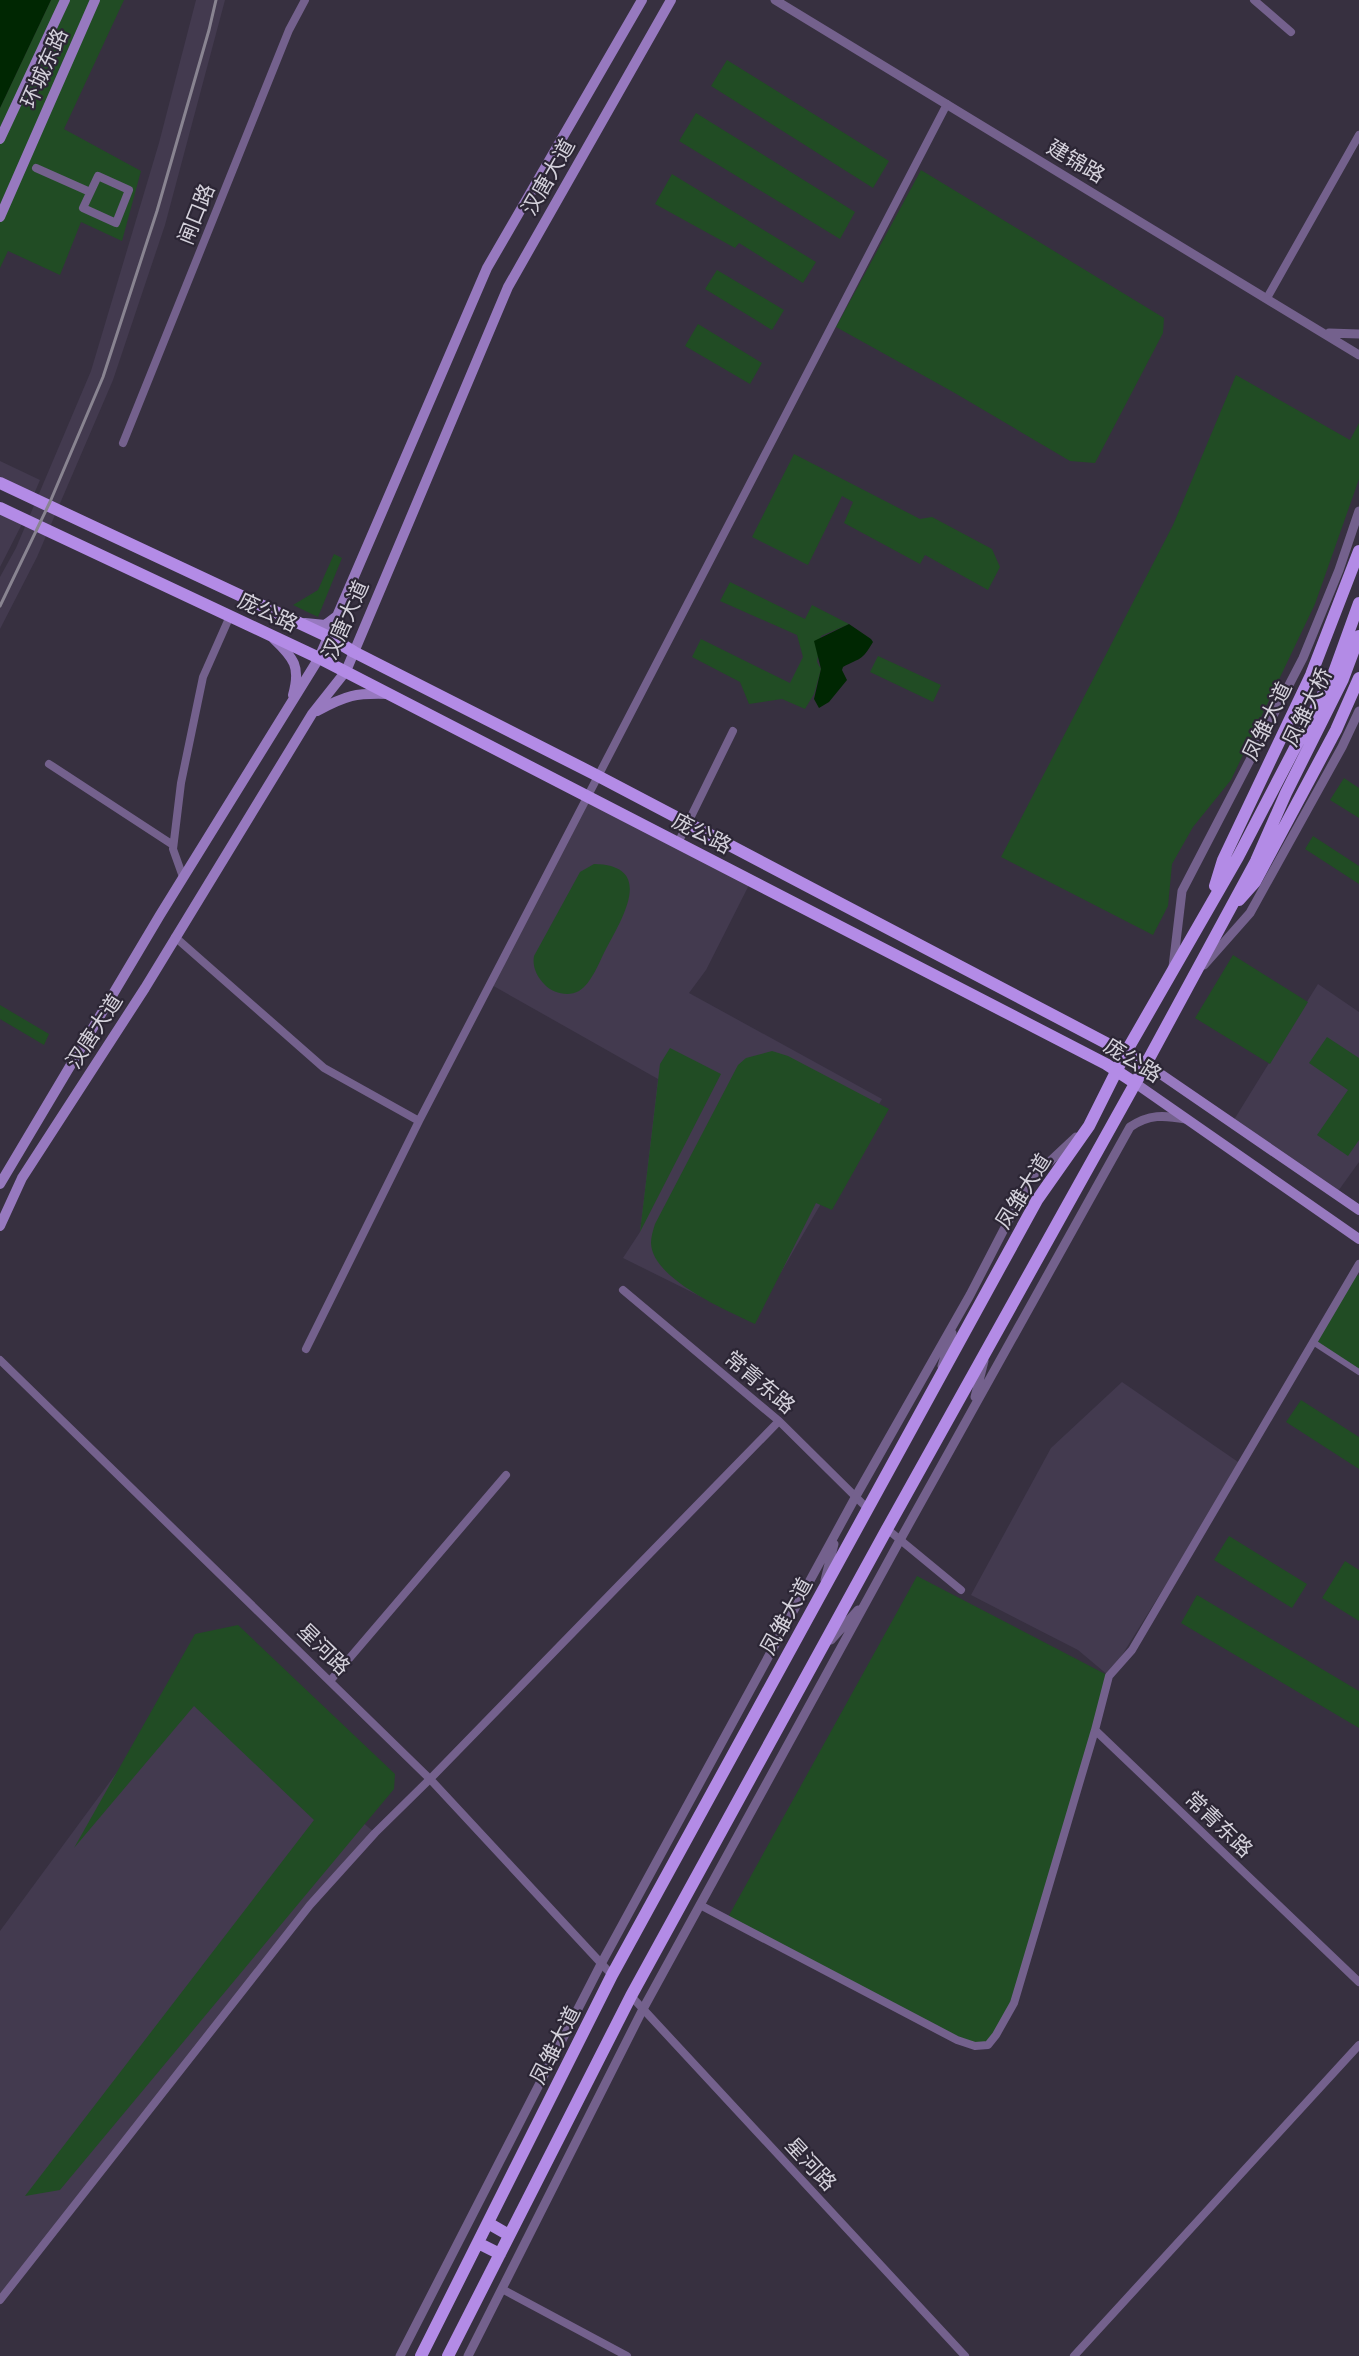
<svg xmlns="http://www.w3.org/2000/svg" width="1359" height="2356" font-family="'PT Sans','Noto Sans SC',sans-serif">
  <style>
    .built { fill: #433a4f }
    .green { fill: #214c24 }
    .water { fill: #002702 }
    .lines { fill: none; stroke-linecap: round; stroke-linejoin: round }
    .pedestrian { stroke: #74618d; stroke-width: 6 }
    .minor { stroke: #74618d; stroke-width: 8 }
    .tertiary { stroke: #74618d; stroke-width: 9 }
    .secondary { stroke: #9779bf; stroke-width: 10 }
    .primary { stroke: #b38be6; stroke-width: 12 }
    .rail { stroke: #898491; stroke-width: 3 }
    .labels { text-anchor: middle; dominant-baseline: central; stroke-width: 4.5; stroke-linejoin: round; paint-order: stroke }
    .street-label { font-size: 21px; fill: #d4d1db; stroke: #2c2635 }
  </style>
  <rect width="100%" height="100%" fill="#373040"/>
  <!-- built -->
  <path class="built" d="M 196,0 L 225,0 L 165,225 L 113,380 L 37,557 L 0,629 L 0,577 L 16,548 L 91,371 L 159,143 Z
    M 0,461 L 40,480 L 34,494 L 0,478 Z
    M 0,510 L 24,520 L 0,567 Z
    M 587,796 L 749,885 L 706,970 L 689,993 L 882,1099 L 752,1322 L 623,1258 L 640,1232 L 658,1079 L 490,984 Z
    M 1318,984 L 1359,1012 L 1359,1162 L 1336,1194 L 1232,1123 Z
    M 1122,1382 L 1241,1464 L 1109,1676 L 1078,1650 L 971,1595 L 1051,1448 Z
    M 190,1673 L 375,1833 L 310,1905 L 0,2300 L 0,1931 Z"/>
  <!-- green -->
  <path class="green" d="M 51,0 L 124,0 L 64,129 L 141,171 L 122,241 L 81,222 L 60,275 L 8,251 L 0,268 L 0,108 Z
    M 727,60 L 889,161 L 873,188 L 711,86 Z
    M 696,113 L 855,212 L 840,239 L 679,141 Z
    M 921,170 L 1164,318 L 1163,333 L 1095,463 L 1070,461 L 953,392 L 836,327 Z
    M 672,174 L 816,262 L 803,283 L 739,243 L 735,248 L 655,204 Z
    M 717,270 L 784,310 L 772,330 L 705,289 Z
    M 698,324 L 762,363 L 750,384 L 685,346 Z
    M 1236,375 L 1350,440 L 1359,423 L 1359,479 L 1315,604 L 1231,780 L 1193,827 L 1172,864 L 1168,906 L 1153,935 L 1001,857 L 1173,525 Z
    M 794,454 L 920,519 L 932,517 L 992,549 L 1000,567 L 988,590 L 925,555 L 920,564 L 844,523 L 853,502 L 842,496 L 808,565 L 752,537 Z
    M 334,554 L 342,558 L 318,617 L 293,605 L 318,590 Z
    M 730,582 L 805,619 L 812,605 L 849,624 L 821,636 L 817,662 L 821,669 L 814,694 L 805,709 L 782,699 L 749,704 L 740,682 L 692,657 L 701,639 L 790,683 L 803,657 L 797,635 L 720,601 Z
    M 878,656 L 941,685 L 933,702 L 870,672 Z
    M 1344,778 L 1359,788 L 1359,818 L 1330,800 Z
    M 1313,836 L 1359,866 L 1359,884 L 1305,849 Z
    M 594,864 C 656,865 622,919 606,949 C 599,962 592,983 579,991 C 568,997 553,993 545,985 C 537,977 532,967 534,956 L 580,872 Z
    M 1233,955 L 1308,1002 L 1270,1064 L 1195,1018 Z
    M 0,1005 L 49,1034 L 44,1045 L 0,1019 Z
    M 1327,1037 L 1359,1058 L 1359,1140 L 1348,1156 L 1317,1135 L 1348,1090 L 1309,1063 Z
    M 670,1048 L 721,1074 L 640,1232 L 660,1064 Z
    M 772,1051 L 788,1056 L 889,1109 L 832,1210 L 816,1203 L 755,1324 C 726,1310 652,1279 651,1243 C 651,1237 653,1230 655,1224 L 738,1065 L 746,1058 Z
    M 1354,1273 L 1359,1276 L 1359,1372 L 1314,1342 Z
    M 1301,1400 L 1359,1437 L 1359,1469 L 1286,1422 Z
    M 1229,1536 L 1307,1584 L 1292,1608 L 1214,1560 Z
    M 1345,1561 L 1359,1570 L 1359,1621 L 1322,1598 Z
    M 917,1576 L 1109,1676 L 1014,2003 L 988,2045 L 975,2046 L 727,1919 Z
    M 1197,1595 L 1359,1691 L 1359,1728 L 1181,1623 Z
    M 238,1625 L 395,1774 L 394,1789 L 60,2190 L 25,2196 L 314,1820 L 194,1706 L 74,1848 L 195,1634 Z"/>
  <!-- water -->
  <path class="water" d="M 0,0 L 51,0 L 0,108 Z
    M 849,624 L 871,639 L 873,642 C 861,662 861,657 843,667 L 842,670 L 847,680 L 829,702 L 819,708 L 814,699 L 821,669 L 814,641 Z"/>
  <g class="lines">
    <!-- pedestrian -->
    <path class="pedestrian" d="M 1313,1342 L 1359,1372"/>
    <!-- minor -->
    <path class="minor" d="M 1254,0 L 1291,32
      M 36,168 L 90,192
      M 98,176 L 129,190 L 116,223 L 83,208 Z
      M 1267,298 L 1359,135
      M 123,443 L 289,30 L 305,0
      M 49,764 L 173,845
      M 678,843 L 733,731
      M 183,877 L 173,849 L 181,783 L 203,677 L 230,616
      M 175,937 L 324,1068 L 419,1121 L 947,104
      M 1359,1264 L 1132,1650 L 1109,1676 L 1095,1730 L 1359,1982
      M 623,1290 L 779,1421 L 868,1509
      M 306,1349 L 419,1121
      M 0,1360 L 430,1779 L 612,1975
      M 887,1529 L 961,1590
      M 330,1681 L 506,1475
      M 700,1905 L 957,2040 L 975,2046 L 988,2045 L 996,2035 L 1014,2003 L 1095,1730
      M 631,1996 L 965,2356
      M 502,2289 L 627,2356
      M 0,2300 L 310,1905 L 375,1833 L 430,1779 L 779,1421
      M 1074,2356 L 1359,2045"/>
    <!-- tertiary -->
    <path class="tertiary" d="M 775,0 L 1359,355
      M 1329,333 L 1359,334
      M 1204,965 L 1250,913 L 1342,747 L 1359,711
      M 1173,967 L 1182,891 L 1303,658 L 1339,570 L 1359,511
      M 942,1366 L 952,1333
      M 975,1397 L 984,1361
      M 825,1580 L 834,1544
      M 831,1640 L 858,1610
      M 400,2356 L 601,1964 L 856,1496 L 970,1295 L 1029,1181 L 1076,1137
      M 468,2356 L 643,2009 L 900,1540 L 1130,1127 C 1149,1114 1164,1115 1186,1119"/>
    <!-- secondary -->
    <path class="secondary" d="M 0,139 L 65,0
      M 0,217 L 95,0
      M 305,623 L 325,625 L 337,616
      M 274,639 C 294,658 301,667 293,695
      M 317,711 C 347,695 355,693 388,694
      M 1146,1064 L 1359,1210
      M 1135,1083 L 1359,1239
      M 0,1184 L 160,915 L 319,658 L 487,268 L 642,0
      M 0,1226 L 22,1178 L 145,988 L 312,714 L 346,671 L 508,287 L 671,0"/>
    <!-- primary -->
    <path class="primary" d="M 0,483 L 329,637 L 354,652 L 598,776 L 1146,1064
      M 0,508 L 319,658 L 1106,1064 L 1135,1083
      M 1215,886 L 1223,860 L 1311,675 L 1359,551
      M 1239,900 L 1255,882 L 1336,730 L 1359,678
      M 488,2223 L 509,2235
      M 478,2243 L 500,2254
      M 421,2356 L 612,1975 L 1037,1200 L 1089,1126 L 1126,1052 L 1238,857 L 1333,675 L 1359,603
      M 448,2356 L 631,1996 L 887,1529 L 1146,1064 L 1256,861 L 1286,793 L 1343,679 L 1359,636"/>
    <!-- rail -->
    <path class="rail" d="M 0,606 L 50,502 L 103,377 L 157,211 L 209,30 L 216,0"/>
  </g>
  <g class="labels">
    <!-- street labels -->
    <g class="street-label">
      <text transform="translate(44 68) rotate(-66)">环城东路</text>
      <text transform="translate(1076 161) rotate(31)">建锦路</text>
      <text transform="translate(548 177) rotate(-60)">汉唐大道</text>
      <text transform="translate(196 214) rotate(-68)">闸口路</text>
      <text transform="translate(268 612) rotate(25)">庞公路</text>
      <text transform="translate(345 620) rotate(-66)">汉唐大道</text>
      <text transform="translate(1307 707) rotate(-64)">凤雏大桥</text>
      <text transform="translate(1267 721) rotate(-64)">凤雏大道</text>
      <text transform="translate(702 833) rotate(27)">庞公路</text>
      <text transform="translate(94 1031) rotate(-57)">汉唐大道</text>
      <text transform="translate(1133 1060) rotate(32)">庞公路</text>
      <text transform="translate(1023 1191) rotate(-58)">凤雏大道</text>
      <text transform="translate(760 1382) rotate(40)">常青东路</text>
      <text transform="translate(786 1616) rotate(-61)">凤雏大道</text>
      <text transform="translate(324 1649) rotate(44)">星河路</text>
      <text transform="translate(1219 1824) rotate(44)">常青东路</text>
      <text transform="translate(555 2045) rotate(-63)">凤雏大道</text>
      <text transform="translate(811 2164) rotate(47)">星河路</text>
    </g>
  </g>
</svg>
